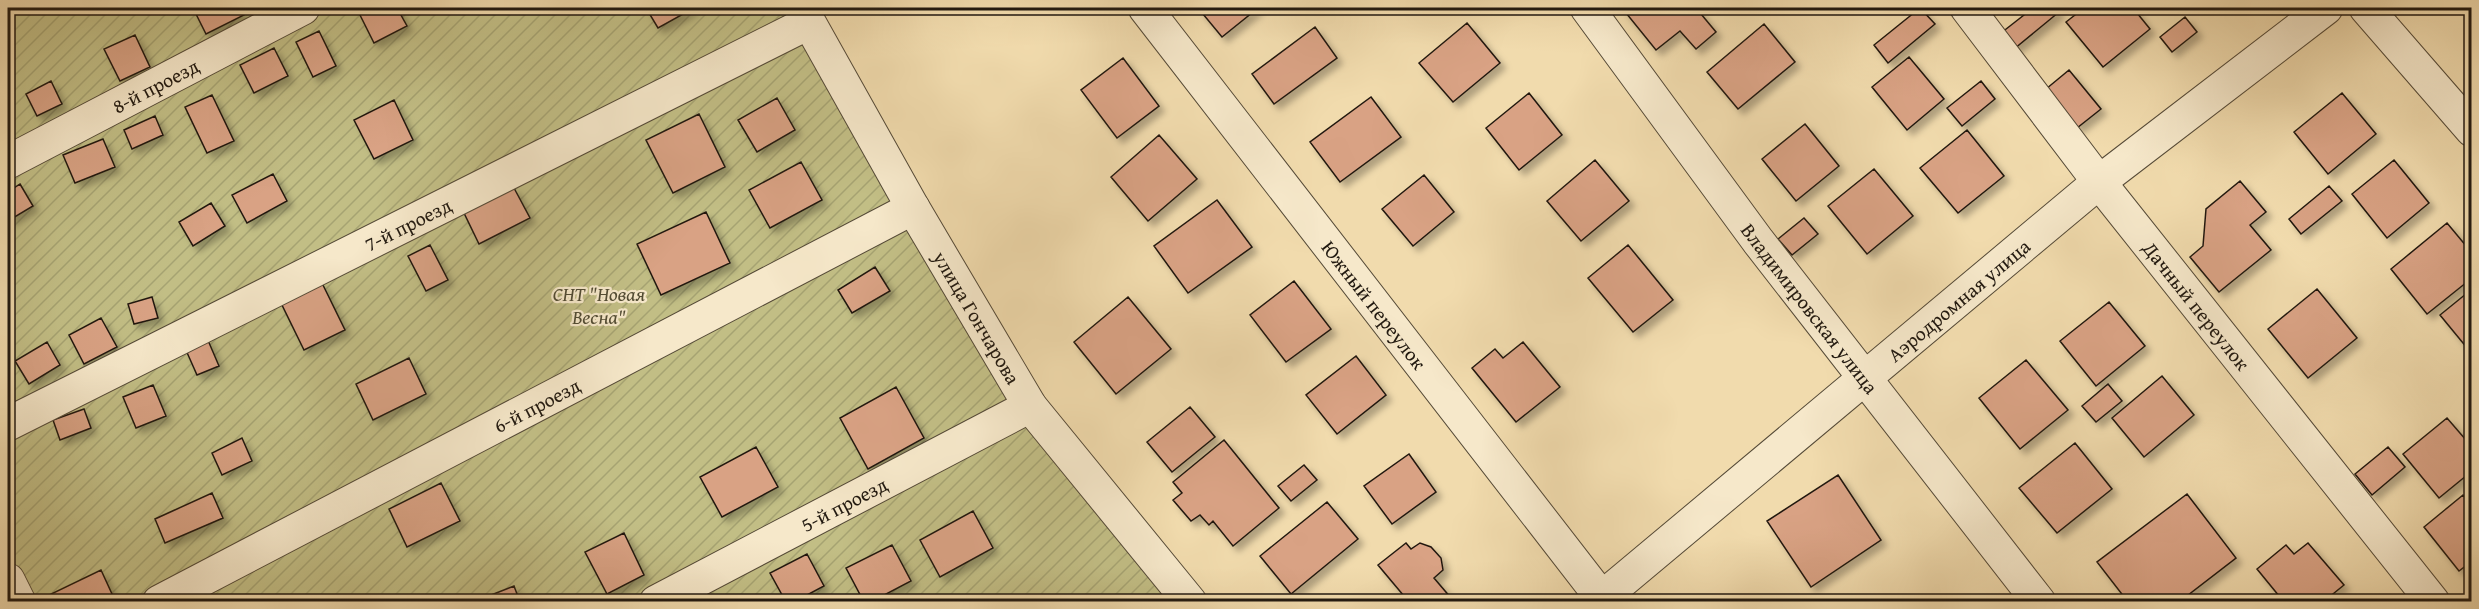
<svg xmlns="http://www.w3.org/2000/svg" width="2479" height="609" font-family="'Gentium Book Plus',serif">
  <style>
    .garden { fill: url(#garden-furrows); stroke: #726c4a; stroke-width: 1.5 }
    .building { fill: #d9a284; stroke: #211910; stroke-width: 1.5; filter: url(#shadow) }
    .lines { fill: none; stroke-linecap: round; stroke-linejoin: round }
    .minor-casing { stroke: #554a37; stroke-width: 35 }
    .tertiary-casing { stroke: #554a37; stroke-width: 35 }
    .minor { stroke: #f6e8ca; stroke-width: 33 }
    .tertiary { stroke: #f6e8ca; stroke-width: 33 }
    .labels { text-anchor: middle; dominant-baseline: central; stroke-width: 4.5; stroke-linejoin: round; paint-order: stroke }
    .street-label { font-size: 20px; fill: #211910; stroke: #f6e8ca }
    .park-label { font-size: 20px; font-style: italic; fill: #514b33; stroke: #f6e8ca }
  </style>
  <defs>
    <pattern id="garden-furrows" width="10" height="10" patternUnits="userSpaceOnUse" patternTransform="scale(1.5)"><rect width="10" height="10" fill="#c2be85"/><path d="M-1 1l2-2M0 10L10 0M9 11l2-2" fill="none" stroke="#a6a372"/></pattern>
    <filter id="shadow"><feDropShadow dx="5.5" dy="5.5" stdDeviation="3" flood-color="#0004"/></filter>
  </defs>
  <rect width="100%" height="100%" fill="#f1dbad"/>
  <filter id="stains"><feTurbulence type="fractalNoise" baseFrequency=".00333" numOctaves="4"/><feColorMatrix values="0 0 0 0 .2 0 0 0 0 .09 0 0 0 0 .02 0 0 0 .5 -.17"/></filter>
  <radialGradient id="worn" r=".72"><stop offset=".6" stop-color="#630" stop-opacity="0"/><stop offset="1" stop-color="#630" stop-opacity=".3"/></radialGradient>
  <!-- garden -->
  <path class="garden" d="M 8,8 L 801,8 L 1030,406 L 1190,601 L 8,601 Z"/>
  <!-- building -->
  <path class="building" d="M 193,8 L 240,8 L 244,15 L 206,34 Z
    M 361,8 L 397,8 L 407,26 L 374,43 L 357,9 Z
    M 646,8 L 694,8 L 658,28 Z
    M 1198,8 L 1258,8 L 1222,37 Z
    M 1622,8 L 1696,8 L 1716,32 L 1696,49 L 1680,31 L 1656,50 Z
    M 1920,8 L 1935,24 L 1888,63 L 1874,45 Z
    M 2033,8 L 2055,8 L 2059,12 L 2014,49 L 2001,33 Z
    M 2084,8 L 2133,8 L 2150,29 L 2103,67 L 2066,22 Z
    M 2185,17 L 2197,32 L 2172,52 L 2160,37 Z
    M 1467,23 L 1500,63 L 1453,102 L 1419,63 Z
    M 1764,24 L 1795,62 L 1738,109 L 1707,72 Z
    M 1315,27 L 1337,58 L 1274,104 L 1252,74 Z
    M 319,31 L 336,66 L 313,77 L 296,42 Z
    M 135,35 L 150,67 L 120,81 L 104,49 Z
    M 274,48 L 288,76 L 254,93 L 240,65 Z
    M 1909,57 L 1944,99 L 1907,130 L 1872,87 Z
    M 1123,58 L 1159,106 L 1117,138 L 1081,90 Z
    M 2069,70 L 2101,109 L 2077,128 L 2046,89 Z
    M 51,81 L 62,104 L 37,116 L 26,94 Z
    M 1981,81 L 1995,99 L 1962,126 L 1947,108 Z
    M 1529,93 L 1562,135 L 1519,170 L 1486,128 Z
    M 2342,93 L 2376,134 L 2328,174 L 2294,132 Z
    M 212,95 L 234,141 L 207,153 L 185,107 Z
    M 1371,97 L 1401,137 L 1340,182 L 1310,142 Z
    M 777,98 L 795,130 L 757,152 L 738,120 Z
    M 394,100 L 413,140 L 374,159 L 354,120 Z
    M 699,114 L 725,167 L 673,193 L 646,140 Z
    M 155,116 L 163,135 L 132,149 L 124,130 Z
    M 1805,124 L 1839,166 L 1796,201 L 1762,159 Z
    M 1967,130 L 2004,176 L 1958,213 L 1920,168 Z
    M 1159,135 L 1197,179 L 1148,221 L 1111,177 Z
    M 103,139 L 115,167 L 75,183 L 63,155 Z
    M 1595,160 L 1629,201 L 1581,241 L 1547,201 Z
    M 2394,160 L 2429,203 L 2387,238 L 2352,194 Z
    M 801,162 L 822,200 L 770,228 L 749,190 Z
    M 1874,169 L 1913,216 L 1867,254 L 1828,206 Z
    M 273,174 L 287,201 L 247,223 L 232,195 Z
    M 1424,175 L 1454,212 L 1413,246 L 1382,209 Z
    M 2240,181 L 2266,212 L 2250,225 L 2271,250 L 2219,292 L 2190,257 L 2203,246 L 2206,209 Z
    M 20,184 L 33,206 L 8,221 L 8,192 Z
    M 2329,186 L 2342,201 L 2301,234 L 2289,219 Z
    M 514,188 L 530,218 L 479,244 L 464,213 Z
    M 1217,200 L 1252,247 L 1188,293 L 1154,246 Z
    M 211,203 L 225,226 L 193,246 L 179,222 Z
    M 706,212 L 730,263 L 661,295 L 637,244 Z
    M 1804,218 L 1818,234 L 1792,255 L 1778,239 Z
    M 2447,223 L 2472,253 L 2472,278 L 2427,314 L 2391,269 Z
    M 430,245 L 448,280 L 426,291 L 408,256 Z
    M 1628,245 L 1673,300 L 1633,332 L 1588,278 Z
    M 875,267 L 890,291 L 852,313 L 838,290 Z
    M 1294,281 L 1331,329 L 1286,362 L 1250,315 Z
    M 322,283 L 345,330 L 304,350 L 281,303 Z
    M 2317,289 L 2357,338 L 2308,378 L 2268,329 Z
    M 2472,289 L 2472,354 L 2440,315 Z
    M 152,297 L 158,318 L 134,324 L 128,304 Z
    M 1128,297 L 1171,349 L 1116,394 L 1074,342 Z
    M 2109,302 L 2145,346 L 2096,386 L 2060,341 Z
    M 101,318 L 117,347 L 84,364 L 69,335 Z
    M 207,338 L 219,366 L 197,375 L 185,348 Z
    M 47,342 L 60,365 L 29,384 L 15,361 Z
    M 1523,342 L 1560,387 L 1516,422 L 1472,368 L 1495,349 L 1503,358 Z
    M 1356,356 L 1386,395 L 1337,434 L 1306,395 Z
    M 409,358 L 426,394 L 373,420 L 356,384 Z
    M 2026,360 L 2068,410 L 2020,449 L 1979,398 Z
    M 2162,376 L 2194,415 L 2144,457 L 2112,418 Z
    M 2108,384 L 2122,401 L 2096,422 L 2082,406 Z
    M 153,385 L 166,416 L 136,428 L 123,397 Z
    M 896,387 L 924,438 L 868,469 L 840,418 Z
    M 1190,407 L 1215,437 L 1172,472 L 1147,442 Z
    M 84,409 L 91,428 L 60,440 L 53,420 Z
    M 2447,418 L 2472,447 L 2472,471 L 2439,498 L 2403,454 Z
    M 242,438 L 252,461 L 222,475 L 212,453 Z
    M 1224,440 L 1279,508 L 1233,546 L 1213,521 L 1209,525 L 1200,515 L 1191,521 L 1173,500 L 1182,493 L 1173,482 Z
    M 2075,443 L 2112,489 L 2057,533 L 2019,488 Z
    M 756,447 L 778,487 L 722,517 L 700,477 Z
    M 2388,447 L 2405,467 L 2372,495 L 2355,474 Z
    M 1409,454 L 1436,492 L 1392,524 L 1364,486 Z
    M 1304,465 L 1317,480 L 1291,501 L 1278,486 Z
    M 1838,475 L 1881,540 L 1811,587 L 1767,521 Z
    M 441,483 L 460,521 L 407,547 L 389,509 Z
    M 212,493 L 223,518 L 165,543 L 155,519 Z
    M 2187,494 L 2236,558 L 2179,602 L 2128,602 L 2097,562 Z
    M 2463,495 L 2472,506 L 2472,561 L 2459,571 L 2424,527 Z
    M 1327,502 L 1358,539 L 1291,594 L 1260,556 Z
    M 973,511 L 993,548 L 940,577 L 920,540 Z
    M 624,533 L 644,575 L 607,594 L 585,552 Z
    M 1406,543 L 1411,549 L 1420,543 L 1431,547 L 1441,558 L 1443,570 L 1434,578 L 1451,598 L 1446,602 L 1409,602 L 1378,565 Z
    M 2308,543 L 2344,585 L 2323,602 L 2284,602 L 2257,569 L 2286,545 L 2294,554 Z
    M 892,545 L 911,581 L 871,602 L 864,602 L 846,568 Z
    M 807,554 L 824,586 L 794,602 L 786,602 L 770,573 Z
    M 101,570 L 112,594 L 96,602 L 52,602 L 49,595 Z
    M 514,586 L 520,602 L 482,602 L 481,599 Z"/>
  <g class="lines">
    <defs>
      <g id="minor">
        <path id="s1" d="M 1145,8 L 1605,602"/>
        <path id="s2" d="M 1587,8 L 1758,241 L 2039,602"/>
        <path id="s3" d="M 1967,8 L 2099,182 L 2433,602"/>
        <path d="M 2366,8 L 2472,130"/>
        <path id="s4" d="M 8,162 L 303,8"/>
        <path id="s5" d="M 8,424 L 808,23"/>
        <path d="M 8,580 L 19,602"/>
        <path id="s6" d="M 159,602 L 913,208"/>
        <path id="s7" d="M 656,602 L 1030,406"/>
      </g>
      <g id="tertiary">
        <path id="s8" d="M 801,8 L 913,208 L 1030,406 L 1190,602"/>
        <path id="s9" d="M 1597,602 L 2099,182 L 2326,8"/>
      </g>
    </defs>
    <!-- minor casing -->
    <use href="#minor" class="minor-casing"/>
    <!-- tertiary casing -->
    <use href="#tertiary" class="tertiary-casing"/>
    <!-- minor -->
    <use href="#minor" class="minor"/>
    <!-- tertiary -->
    <use href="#tertiary" class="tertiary"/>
  </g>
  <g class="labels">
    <!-- street labels -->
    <g class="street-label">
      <text stroke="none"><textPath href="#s4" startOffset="166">8-й проезд</textPath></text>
      <text stroke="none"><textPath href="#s5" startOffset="447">7-й проезд</textPath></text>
      <text stroke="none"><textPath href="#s9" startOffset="471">Аэродромная улица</textPath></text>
      <text stroke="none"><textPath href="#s1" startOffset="375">Южный переулок</textPath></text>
      <text stroke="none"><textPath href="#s3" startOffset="376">Дачный переулок</textPath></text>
      <text stroke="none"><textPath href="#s2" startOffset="374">Владимировская улица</textPath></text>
      <text stroke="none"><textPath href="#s8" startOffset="356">улица Гончарова</textPath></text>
      <text stroke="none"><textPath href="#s6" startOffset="426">6-й проезд</textPath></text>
      <text stroke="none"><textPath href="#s7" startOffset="212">5-й проезд</textPath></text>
    </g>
    <!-- park labels -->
    <g class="park-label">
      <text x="599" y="293">СНТ "Новая<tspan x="599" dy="23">Весна"</tspan></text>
    </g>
  </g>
  <!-- margin -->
  <rect width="2479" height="609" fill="none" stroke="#f1dbad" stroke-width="30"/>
  <rect x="9" y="9" width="2461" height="591" fill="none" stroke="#211910" stroke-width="3"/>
  <rect x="15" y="15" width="2449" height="579" fill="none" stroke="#211910" stroke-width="1.5"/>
  <rect width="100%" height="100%" filter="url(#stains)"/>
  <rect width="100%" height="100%" fill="url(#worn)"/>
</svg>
